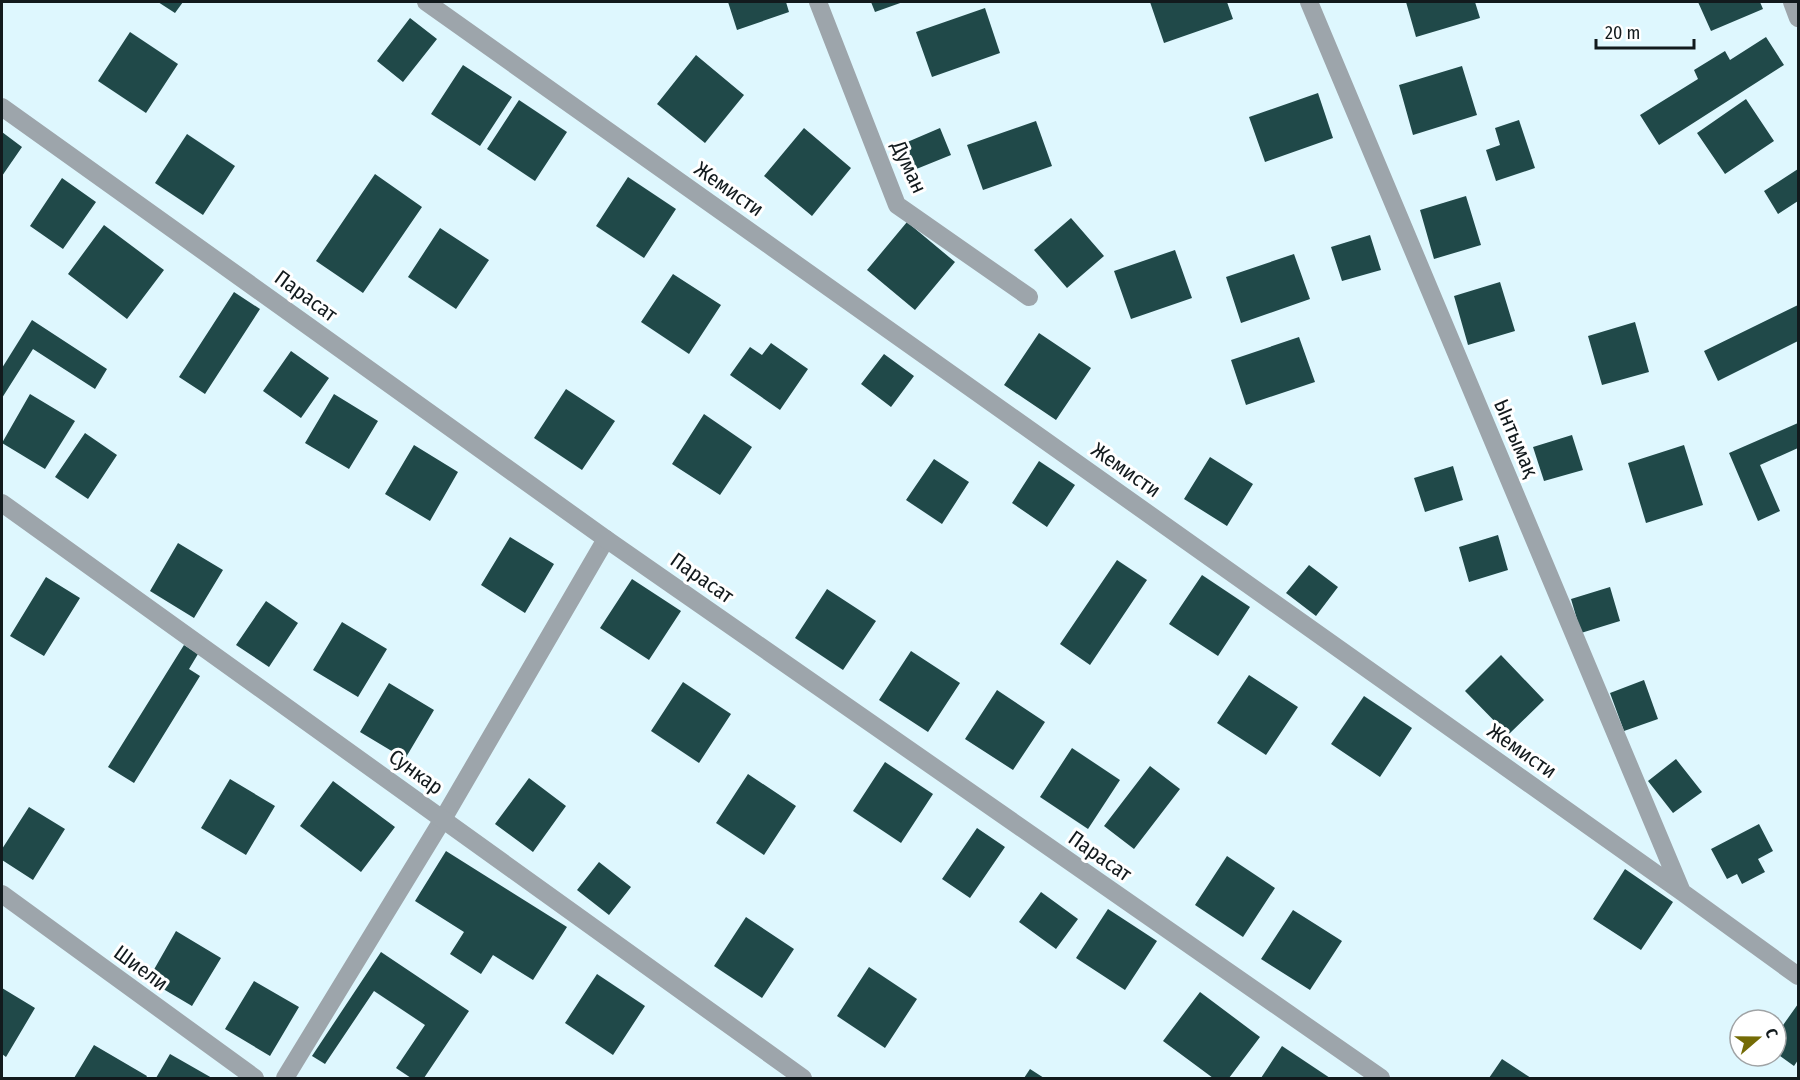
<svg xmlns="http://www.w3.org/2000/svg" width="1800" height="1080" font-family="'Fira Sans Condensed',sans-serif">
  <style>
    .building { fill: #204949 }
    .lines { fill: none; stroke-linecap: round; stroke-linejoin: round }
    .service { stroke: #9da5ab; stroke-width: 18 }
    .minor { stroke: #9da5ab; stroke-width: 18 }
    .labels { text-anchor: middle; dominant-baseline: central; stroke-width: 6; stroke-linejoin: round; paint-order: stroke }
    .street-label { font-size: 21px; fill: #121a1d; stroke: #fff }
  </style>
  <rect width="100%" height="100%" fill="#def7fe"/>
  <!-- building -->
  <path class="building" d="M 158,2 L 183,2 L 175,13 Z
    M 728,2 L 786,2 L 789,12 L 737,30 Z
    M 871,2 L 903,2 L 875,12 Z
    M 1150,2 L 1227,2 L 1233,19 L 1164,43 Z
    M 1406,2 L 1475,2 L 1480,18 L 1416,37 Z
    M 1698,2 L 1760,2 L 1763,9 L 1711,31 Z
    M 985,8 L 1000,53 L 932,77 L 916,32 Z
    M 410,18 L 437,39 L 403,82 L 377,61 Z
    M 130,32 L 178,64 L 146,113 L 98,81 Z
    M 1766,37 L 1784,65 L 1659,145 L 1640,115 L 1698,79 L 1694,70 L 1725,51 L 1730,60 Z
    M 696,55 L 744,95 L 705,143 L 657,104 Z
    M 463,65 L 512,97 L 480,146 L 431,114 Z
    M 1462,66 L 1477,115 L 1413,135 L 1399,85 Z
    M 1318,93 L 1333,138 L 1265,162 L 1249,117 Z
    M 1746,99 L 1774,141 L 1725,174 L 1697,133 Z
    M 519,100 L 567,132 L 535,181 L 487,149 Z
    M 1519,120 L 1535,168 L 1496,181 L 1486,150 L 1500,145 L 1495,128 Z
    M 1036,121 L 1052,166 L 983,190 L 967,145 Z
    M 804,128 L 851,168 L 812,216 L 764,176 Z
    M 940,128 L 951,155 L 909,172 L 898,146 Z
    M 2,132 L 22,147 L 2,176 Z
    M 187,134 L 235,166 L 203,215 L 155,183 Z
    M 1798,169 L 1798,201 L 1778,214 L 1764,191 Z
    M 375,174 L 422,207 L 363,293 L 316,261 Z
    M 628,177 L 676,209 L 644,258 L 596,226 Z
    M 62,178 L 96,202 L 63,249 L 30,226 Z
    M 1466,196 L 1481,245 L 1434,259 L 1420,210 Z
    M 1071,218 L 1104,256 L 1067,288 L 1034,250 Z
    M 907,222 L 955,262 L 915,310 L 867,270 Z
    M 104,225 L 164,270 L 127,319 L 68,274 Z
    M 440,228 L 489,260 L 456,309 L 408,277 Z
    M 1370,235 L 1381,270 L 1342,281 L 1331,247 Z
    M 1175,250 L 1192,298 L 1131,319 L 1114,271 Z
    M 1294,254 L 1310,299 L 1241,323 L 1226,277 Z
    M 673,274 L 721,305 L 689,354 L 641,322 Z
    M 1500,282 L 1515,331 L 1468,345 L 1454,296 Z
    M 234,292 L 260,309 L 205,394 L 179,377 Z
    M 1798,305 L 1798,341 L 1718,381 L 1704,351 Z
    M 32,320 L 107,369 L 95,389 L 33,349 L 2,398 L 2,368 Z
    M 1635,322 L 1649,372 L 1602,385 L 1588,336 Z
    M 1039,333 L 1091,368 L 1056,420 L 1004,385 Z
    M 1299,337 L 1315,382 L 1246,405 L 1231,360 Z
    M 771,343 L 808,369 L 780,410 L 730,375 L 750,347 L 762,355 Z
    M 291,351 L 329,378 L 301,418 L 263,391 Z
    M 884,354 L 914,376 L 891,407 L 861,384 Z
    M 566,389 L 615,421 L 582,470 L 534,438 Z
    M 30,394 L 75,421 L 45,469 L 2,443 Z
    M 334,394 L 378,421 L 349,469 L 305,443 Z
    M 704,414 L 752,447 L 720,495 L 672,464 Z
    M 1798,423 L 1798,448 L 1760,465 L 1780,511 L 1758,521 L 1729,453 Z
    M 85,433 L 117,455 L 88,499 L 55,477 Z
    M 1572,435 L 1583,470 L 1544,481 L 1533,447 Z
    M 414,445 L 458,472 L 430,521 L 385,494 Z
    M 1684,445 L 1703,505 L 1646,523 L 1628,463 Z
    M 1210,457 L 1253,484 L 1227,526 L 1184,499 Z
    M 934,459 L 969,482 L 942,524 L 906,500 Z
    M 1039,461 L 1075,485 L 1047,527 L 1012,503 Z
    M 1453,466 L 1463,500 L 1425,512 L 1414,478 Z
    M 1498,535 L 1508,570 L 1469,582 L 1459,547 Z
    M 510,537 L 554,564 L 525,613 L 481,585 Z
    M 178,543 L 223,570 L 194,618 L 150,591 Z
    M 1117,560 L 1147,580 L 1090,665 L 1060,644 Z
    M 1309,565 L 1338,587 L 1316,616 L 1286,593 Z
    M 1202,575 L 1250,607 L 1218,656 L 1169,624 Z
    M 46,577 L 80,598 L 44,656 L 10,636 Z
    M 632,579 L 681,611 L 649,660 L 600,628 Z
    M 1610,587 L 1620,621 L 1581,633 L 1571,599 Z
    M 827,589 L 876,621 L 843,670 L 795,638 Z
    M 266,601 L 298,623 L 269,667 L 236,645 Z
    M 342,622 L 387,649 L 358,697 L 313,670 Z
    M 184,645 L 198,654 L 189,669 L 200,676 L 134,783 L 108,767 Z
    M 911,651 L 960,683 L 928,732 L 879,700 Z
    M 1501,655 L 1544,700 L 1508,735 L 1465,691 Z
    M 1249,675 L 1298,707 L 1266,755 L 1217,723 Z
    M 1644,680 L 1658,719 L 1624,731 L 1610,693 Z
    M 683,682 L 731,714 L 699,763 L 651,731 Z
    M 389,683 L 434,710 L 405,759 L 360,732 Z
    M 997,690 L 1045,722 L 1013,770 L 965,739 Z
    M 1364,696 L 1412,728 L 1380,777 L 1331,744 Z
    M 1072,748 L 1120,780 L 1088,829 L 1040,797 Z
    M 1676,759 L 1702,792 L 1673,813 L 1648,781 Z
    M 885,762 L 933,794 L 901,843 L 853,811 Z
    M 1150,766 L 1180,789 L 1134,849 L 1104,826 Z
    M 748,774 L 796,806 L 764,855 L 716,823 Z
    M 529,778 L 566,806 L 533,852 L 495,824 Z
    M 230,779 L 275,806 L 246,855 L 201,828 Z
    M 333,781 L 395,827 L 361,872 L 300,826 Z
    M 29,807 L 65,829 L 33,880 L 2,860 L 2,849 Z
    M 1759,824 L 1773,851 L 1758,859 L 1765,872 L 1742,884 L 1737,874 L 1727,879 L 1711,849 Z
    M 977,828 L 1005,847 L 970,898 L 942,879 Z
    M 446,851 L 567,927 L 533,980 L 493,955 L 481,974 L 450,954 L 464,932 L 415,901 Z
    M 1227,856 L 1275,888 L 1243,937 L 1195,905 Z
    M 599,862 L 631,887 L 609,915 L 577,890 Z
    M 1625,869 L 1673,902 L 1641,950 L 1593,919 Z
    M 1041,892 L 1078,919 L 1056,949 L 1019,922 Z
    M 1108,909 L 1157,941 L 1125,990 L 1076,958 Z
    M 1293,910 L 1342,941 L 1310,990 L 1261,959 Z
    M 746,917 L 794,949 L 762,998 L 714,966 Z
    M 176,931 L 221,958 L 192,1006 L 148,980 Z
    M 381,952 L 469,1011 L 424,1078 L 411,1078 L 396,1068 L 425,1025 L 374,991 L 325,1064 L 312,1056 Z
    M 869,967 L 917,999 L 885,1048 L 837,1016 Z
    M 597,974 L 645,1006 L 613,1055 L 565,1023 Z
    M 254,981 L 299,1007 L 270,1056 L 225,1029 Z
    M 2,988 L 35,1008 L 6,1057 L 2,1054 Z
    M 1200,992 L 1260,1037 L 1229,1078 L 1213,1078 L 1163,1041 Z
    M 1798,1004 L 1798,1060 L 1794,1066 L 1776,1053 L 1776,1035 Z
    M 94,1045 L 147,1076 L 146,1078 L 74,1078 Z
    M 1282,1046 L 1330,1078 L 1261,1078 Z
    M 170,1054 L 212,1078 L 156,1078 Z
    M 1502,1059 L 1531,1078 L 1489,1078 Z
    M 1030,1069 L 1044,1078 L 1024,1078 Z"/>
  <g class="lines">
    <!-- service -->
    <path class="service" d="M 285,1078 L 443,819 L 606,539"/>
    <!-- minor -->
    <path class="minor" d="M 426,2 L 1682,892 L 1798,976
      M 818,2 L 897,205 L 1029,297
      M 1309,2 L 1682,892
      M 1792,2 L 1798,18
      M 2,107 L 606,539 L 1381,1078
      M 2,503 L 803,1078
      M 2,894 L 255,1078"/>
  </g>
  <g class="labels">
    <!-- street labels -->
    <g class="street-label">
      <text transform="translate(909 167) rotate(65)">Думан</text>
      <text transform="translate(729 189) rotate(35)">Жемисти</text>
      <text transform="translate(306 296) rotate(36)">Парасат</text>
      <text transform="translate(1516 438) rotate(67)">Ынтымақ</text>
      <text transform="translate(1126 470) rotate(35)">Жемисти</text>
      <text transform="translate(702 578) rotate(35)">Парасат</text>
      <text transform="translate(1522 751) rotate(35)">Жемисти</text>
      <text transform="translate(416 772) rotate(36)">Сункар</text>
      <text transform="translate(1100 856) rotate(35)">Парасат</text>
      <text transform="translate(141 968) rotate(36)">Шиели</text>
    </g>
  </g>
  <!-- border -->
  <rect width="1800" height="1080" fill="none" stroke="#121a1d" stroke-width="6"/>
  <!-- north arrow -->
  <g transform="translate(1758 1038) rotate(70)"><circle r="28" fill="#ffffff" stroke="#a0a3a5" stroke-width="1.5"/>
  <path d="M0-4.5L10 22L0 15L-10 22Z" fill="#746b05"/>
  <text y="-9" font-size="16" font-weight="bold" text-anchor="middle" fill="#121a1d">С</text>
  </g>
  <!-- scale -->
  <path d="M1596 39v9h98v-9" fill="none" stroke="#121a1d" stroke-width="3"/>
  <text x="1605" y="39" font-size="18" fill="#121a1d" stroke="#ffffff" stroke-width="4.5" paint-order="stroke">20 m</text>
</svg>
